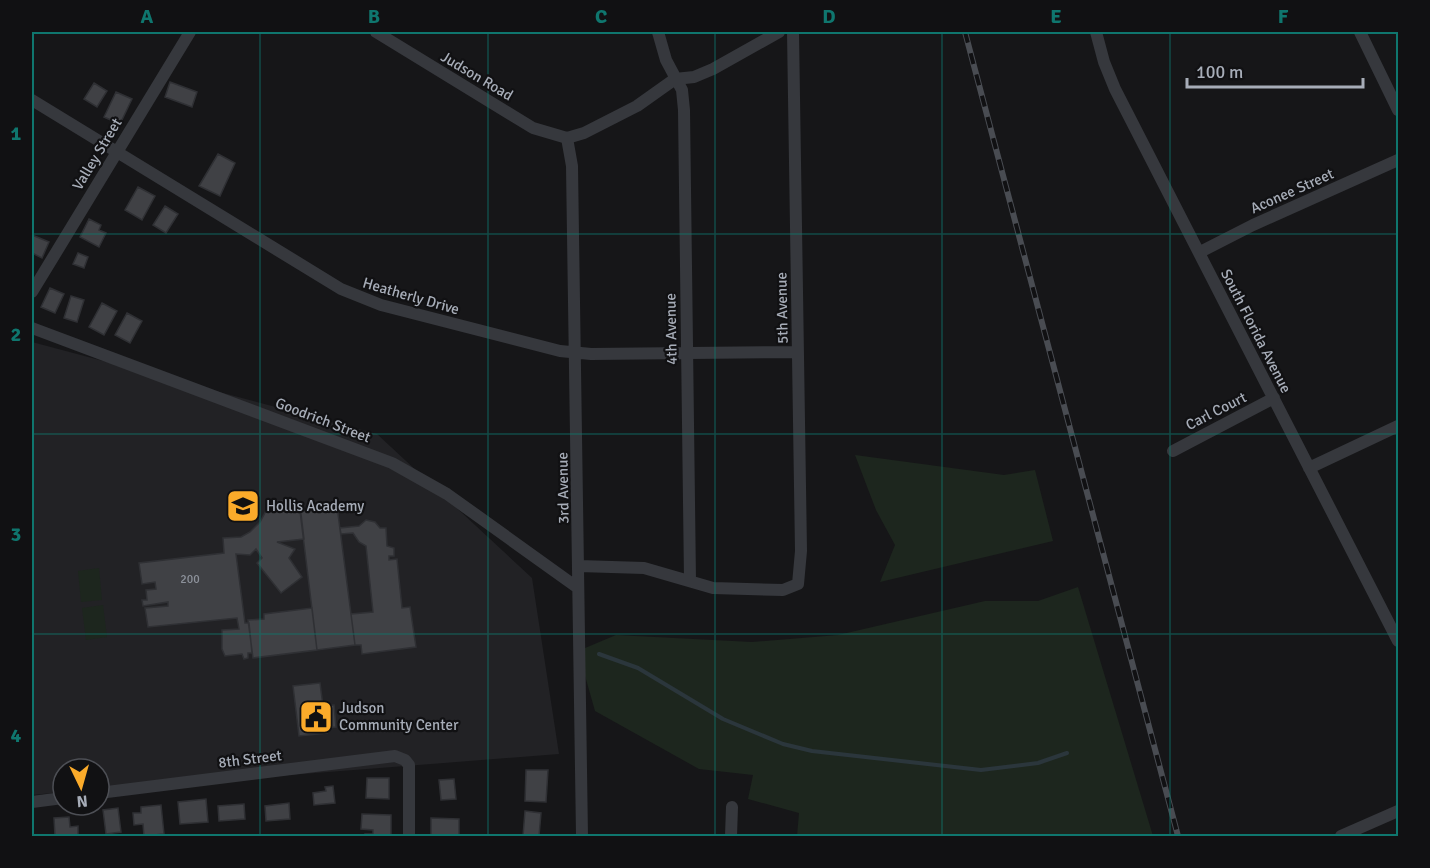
<svg xmlns="http://www.w3.org/2000/svg" width="1430" height="868" font-family="Signika,sans-serif">
  <style>
    .built { fill: #222225 }
    .green { fill: #1d261e }
    .lines { fill: none; stroke-linecap: round; stroke-linejoin: round }
    .stream { stroke: #2b363c; stroke-width: 4 }
    .building { fill: #404145; stroke: #2f3034; stroke-width: 1.5 }
    .minor { stroke: #36383d; stroke-width: 12 }
    .rail-casing { stroke: #494c52; stroke-width: 6 }
    .rail { stroke: #111113; stroke-width: 4; stroke-dasharray: 11; stroke-linecap: butt }
    .grid { fill: none; stroke: #0f766e; stroke-width: 1.5; stroke-opacity: 0.55 }
    .labels { text-anchor: middle; dominant-baseline: central; stroke-width: 4.5; stroke-linejoin: round; paint-order: stroke }
    .number-label { font-size: 12px; fill: #8d929b }
    .street-label { font-size: 15px; fill: #a7adb8; stroke: #111113 }
    .poi-label { font-size: 15px; fill: #a7adb8; stroke: #111113; text-anchor: start }
    .neatline { fill: none; stroke: #0f766e; stroke-width: 2 }
    .grid-label { font-size: 20px; text-anchor: middle; font-weight: bold; fill: #0f766e }
  </style>
  <rect width="100%" height="100%" fill="#161618"/>
  <!-- built -->
  <path class="built" d="M 32,342 L 377,434 L 532,578 L 559,754 L 99,790 L 99,769 L 63,769 L 63,792 L 32,795 Z"/>
  <!-- green -->
  <path class="green" d="M 855,455 L 1004,475 L 1035,470 L 1053,541 L 880,582 L 895,545 L 876,510 Z
    M 99,568 L 102,600 L 81,602 L 78,571 Z
    M 1078,587 L 1153,836 L 797,836 L 799,813 L 748,799 L 753,775 L 699,769 L 595,711 L 578,651 L 616,635 L 752,642 L 838,635 L 985,601 L 1038,601 Z
    M 103,605 L 107,637 L 86,640 L 82,608 Z"/>
  <g class="lines">
    <!-- stream -->
    <path class="stream" d="M 599,654 L 638,668 L 723,719 L 783,744 L 812,751 L 981,770 L 1038,763 L 1067,753"/>
  </g>
  <!-- building -->
  <path class="building" d="M 170,82 L 197,92 L 192,107 L 165,97 Z
    M 94,83 L 107,91 L 97,107 L 84,99 Z
    M 116,92 L 132,99 L 120,124 L 104,117 Z
    M 218,154 L 235,163 L 220,196 L 199,186 Z
    M 138,187 L 155,196 L 142,220 L 125,210 Z
    M 165,206 L 178,214 L 166,233 L 153,225 Z
    M 89,219 L 101,225 L 99,230 L 106,233 L 99,247 L 80,237 Z
    M 32,235 L 49,242 L 42,258 L 32,253 Z
    M 78,253 L 88,257 L 84,268 L 73,264 Z
    M 50,288 L 64,294 L 55,313 L 41,307 Z
    M 71,296 L 84,300 L 77,322 L 64,318 Z
    M 102,303 L 117,311 L 104,335 L 89,327 Z
    M 127,313 L 142,321 L 130,343 L 115,335 Z
    M 296,499 L 297,506 L 300,506 L 304,539 L 277,542 L 295,549 L 289,558 L 302,577 L 281,593 L 257,563 L 262,558 L 256,549 L 250,555 L 236,554 L 245,623 L 249,623 L 252,653 L 248,653 L 248,658 L 244,659 L 242,654 L 225,656 L 222,649 L 222,630 L 239,629 L 237,618 L 148,627 L 145,608 L 168,606 L 168,602 L 143,606 L 142,600 L 147,600 L 146,590 L 156,589 L 155,582 L 142,584 L 139,563 L 224,553 L 223,538 L 241,537 L 250,532 L 260,522 L 266,511 L 273,509 L 272,502 Z
    M 337,506 L 355,645 L 317,650 L 300,511 Z
    M 366,520 L 375,522 L 380,528 L 386,528 L 387,546 L 394,548 L 394,556 L 389,556 L 389,560 L 397,559 L 402,608 L 410,607 L 416,647 L 362,654 L 361,645 L 355,645 L 351,614 L 373,612 L 366,546 L 359,542 L 353,533 L 341,534 L 340,528 L 359,526 Z
    M 312,608 L 317,650 L 253,658 L 248,620 L 264,619 L 264,614 Z
    M 320,683 L 323,706 L 334,705 L 336,727 L 327,728 L 327,733 L 299,736 L 293,686 Z
    M 526,770 L 548,770 L 546,802 L 525,801 Z
    M 367,778 L 389,778 L 389,799 L 366,798 Z
    M 454,779 L 456,799 L 441,800 L 439,780 Z
    M 333,786 L 335,803 L 314,805 L 313,793 L 326,791 L 325,787 Z
    M 206,799 L 208,822 L 180,824 L 178,802 Z
    M 289,803 L 290,819 L 266,821 L 265,806 Z
    M 244,804 L 245,819 L 219,821 L 218,806 Z
    M 161,805 L 164,834 L 144,836 L 143,824 L 134,825 L 133,813 L 141,813 L 141,807 Z
    M 118,808 L 121,832 L 106,834 L 103,810 Z
    M 525,811 L 541,813 L 539,836 L 523,836 Z
    M 362,814 L 391,815 L 391,836 L 365,836 L 365,834 L 373,834 L 373,830 L 361,829 Z
    M 69,817 L 70,827 L 78,826 L 78,836 L 55,836 L 54,818 Z
    M 431,818 L 459,819 L 459,836 L 431,836 Z"/>
  <g class="lines">
    <!-- minor -->
    <path class="minor" d="M 376,32 L 533,128 L 567,138
      M 658,32 L 666,60 L 682,90 L 684,110 L 690,580
      M 1096,32 L 1104,62 L 1115,89 L 1398,641
      M 1360,32 L 1398,110
      M 32,100 L 341,289 L 381,305 L 560,351 L 591,354 L 798,352
      M 567,138 L 572,166 L 573,235 L 582,836
      M 567,138 L 584,133 L 637,106 L 675,79 L 694,77 L 713,69 L 779,32
      M 1200,252 L 1253,225 L 1398,160
      M 32,292 L 190,32
      M 32,328 L 392,463 L 447,494 L 578,588
      M 1173,451 L 1274,398
      M 1309,468 L 1398,426
      M 579,566 L 644,568 L 713,588 L 783,590 L 798,584 L 801,551 L 793,32
      M 99,793 L 395,756 L 405,760 L 409,765 L 409,836
      M 32,802 L 63,798
      M 731,836 L 732,807
      M 1341,836 L 1398,811"/>
    <defs>
      <path id="rail" d="M 965,32 L 1178,836"/>
    </defs>
    <!-- rail casing -->
    <use href="#rail" class="rail-casing"/>
    <!-- rail -->
    <use href="#rail" class="rail"/>
  </g>
  <!-- grid -->
  <path class="grid" d="M 260,32 L 260,836M 488,32 L 488,836M 715,32 L 715,836M 942,32 L 942,836M 1170,32 L 1170,836M 32,234 L 1398,234M 32,434 L 1398,434M 32,634 L 1398,634"/>
  <!-- icons -->
  <defs>
    <symbol id="school-square" viewBox="-11 -11 22 22"><rect x="-9" y="-9" width="18" height="18" rx="4" fill="#fbab2a" stroke="#111113"/><path d="M0-5L7-2L0 1L-7-2ZM-4 1L0 2.5L4 1V4Q0 6-4 4Z" fill="#111"/></symbol>
    <symbol id="civic-square" viewBox="-11 -11 22 22"><rect x="-9" y="-9" width="18" height="18" rx="4" fill="#fbab2a" stroke="#111113"/><path d="M-.6-6.5H3V-4.5H.6V-3L4-1V1h2V6H-6V1h2V-1L-.6-3ZM-1.2 2.5V6h2.4V2.5Z" fill="#111"/></symbol>
  </defs>
  <g fill-rule="evenodd">
    <use href="#school-square" x="224" y="487" width="38" height="38"/>
    <use href="#civic-square" x="297" y="698" width="38" height="38"/>
  </g>
  <g class="labels">
    <!-- number labels -->
    <g class="number-label">
      <text x="190" y="579">200</text>
    </g>
    <!-- street labels -->
    <g class="street-label">
      <text transform="translate(477 76) rotate(31)">Judson Road</text>
      <text transform="translate(97 154) rotate(-59)">Valley Street</text>
      <text transform="translate(1292 191) rotate(-24)">Aconee Street</text>
      <text transform="translate(411 296) rotate(16)">Heatherly Drive</text>
      <text transform="translate(782 308) rotate(-91)">5th Avenue</text>
      <text transform="translate(671 329) rotate(-91)">4th Avenue</text>
      <text transform="translate(1256 331) rotate(63)">South Florida Avenue</text>
      <text transform="translate(1216 411) rotate(-27)">Carl Court</text>
      <text transform="translate(323 420) rotate(21)">Goodrich Street</text>
      <text transform="translate(563 488) rotate(-91)">3rd Avenue</text>
      <text transform="translate(250 759) rotate(-7)">8th Street</text>
    </g>
    <!-- poi labels -->
    <g class="poi-label">
      <text x="266" y="506">Hollis Academy</text>
      <text x="339" y="708">Judson<tspan x="339" dy="17">Community Center</tspan></text>
    </g>
  </g>
  <!-- border -->
  <rect width="1430" height="868" fill="none" stroke="#111113" stroke-width="66"/>
  <!-- north arrow -->
  <g transform="translate(81 787) rotate(175)"><circle r="28" fill="#111113" stroke="#4d4f55" stroke-width="1.5"/>
  <path d="M0-4.5L10 22L0 15L-10 22Z" fill="#fbab2a"/>
  <text y="-9" font-size="16" font-weight="bold" text-anchor="middle" fill="#a7adb8">N</text>
  </g>
  <!-- scale -->
  <path d="M1187 78v9h176v-9" fill="none" stroke="#a7adb8" stroke-width="3"/>
  <text x="1196" y="78" font-size="18" fill="#a7adb8" stroke="#111113" stroke-width="4.5" paint-order="stroke">100 m</text>
  <rect x="33" y="33" width="1364" height="802" class="neatline"/>
  <g class="grid-label">
    <text x="147" y="23">A</text>
    <text x="374" y="23">B</text>
    <text x="601" y="23">C</text>
    <text x="829" y="23">D</text>
    <text x="1056" y="23">E</text>
    <text x="1283" y="23">F</text>
    <text x="16" y="140">1</text>
    <text x="16" y="341">2</text>
    <text x="16" y="541">3</text>
    <text x="16" y="742">4</text>
  </g>
</svg>
